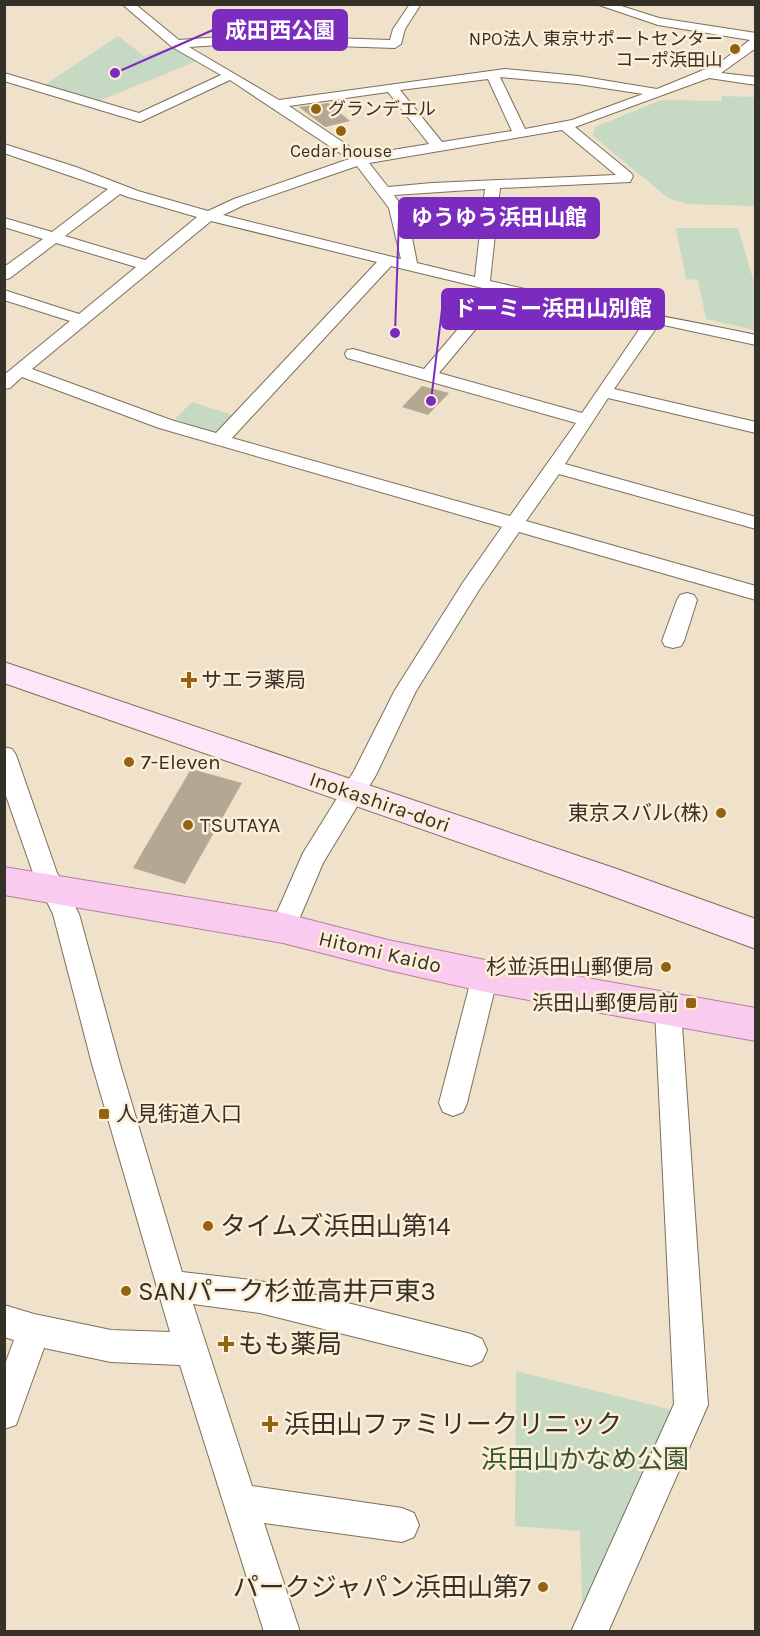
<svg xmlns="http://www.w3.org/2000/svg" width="760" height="1636" font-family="Karla,'Noto Sans JP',sans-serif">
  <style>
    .green { fill: #c6d9c3 }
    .building { fill: #b5a892 }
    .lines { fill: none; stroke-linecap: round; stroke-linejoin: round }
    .street-casing { stroke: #7c705b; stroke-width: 2 }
    .secondary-casing { stroke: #7c705b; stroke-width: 2 }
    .primary-casing { stroke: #b280a2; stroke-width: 2 }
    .street { fill: #fff; fill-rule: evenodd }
    .secondary { fill: #fce6f7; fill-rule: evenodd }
    .primary { fill: #f9ccef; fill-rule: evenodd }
    .poi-dot { fill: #936312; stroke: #fceed7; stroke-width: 2 }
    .labels { text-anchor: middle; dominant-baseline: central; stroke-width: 5; stroke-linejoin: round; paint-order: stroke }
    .far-poi-label { font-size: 18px; fill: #363128; stroke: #fceed7; text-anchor: end }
    .poi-label { font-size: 21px; fill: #363128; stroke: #fceed7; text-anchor: start }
    .street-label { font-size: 21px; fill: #363128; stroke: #fceed7 }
    .near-poi-label { font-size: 26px; fill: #363128; stroke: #fceed7; text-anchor: start }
    .near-park-label { font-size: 26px; fill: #365631; stroke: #fceed7 }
    .leader { fill: none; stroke: #7b2cbf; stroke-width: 2 }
    .callout-dot { fill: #7b2cbf; stroke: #fceed7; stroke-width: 2 }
    .callout { fill: #7b2cbf; stroke: #7b2cbf; stroke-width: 2 }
    .callout-label { font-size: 22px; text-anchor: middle; font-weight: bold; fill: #fff }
  </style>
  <rect width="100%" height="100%" fill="#efe1ca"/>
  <!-- green -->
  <path class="green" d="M 118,36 L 144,56 L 175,46 L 199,60 L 97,102 L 43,86 Z
    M 721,96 L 755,97 L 755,206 L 688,204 L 668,198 L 593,136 L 595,127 L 661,100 L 722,101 Z
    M 676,228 L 738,228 L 755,286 L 755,330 L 706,319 L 698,280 L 686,279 Z
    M 192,402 L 233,415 L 215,434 L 175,419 Z
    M 516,1371 L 681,1412 L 583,1628 L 580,1531 L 515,1526 Z"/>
  <!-- building -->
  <path class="building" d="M 328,103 L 350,121 L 325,127 L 299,107 Z
    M 422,386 L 449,393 L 428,415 L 402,407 Z
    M 191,769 L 242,783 L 185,884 L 133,868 Z"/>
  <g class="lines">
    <defs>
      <path id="street" d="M 122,4 L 135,4 L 179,40 L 249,35 L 390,40 L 393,29 L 410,4 L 421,4 L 405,29 L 401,44 L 395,48 L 249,43 L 189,47 L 279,100 L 505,69 L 578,76 L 657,89 L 718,64 L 750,40 L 658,25 L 596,4 L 615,4 L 659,18 L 756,33 L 756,48 L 721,73 L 756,77 L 756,85 L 709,78 L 575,127 L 631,173 L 633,176 L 630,182 L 500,188 L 490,281 C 578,302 667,316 756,335 L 756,345 L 659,324 L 614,389 L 756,422 L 756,433 L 608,398 L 565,464 L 756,517 L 756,529 L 559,474 L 526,521 L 756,586 L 756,600 L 519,532 L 479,590 L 416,691 L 376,775 L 323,863 L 292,936 L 283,939 L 274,936 L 270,928 L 303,853 L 354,771 L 395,690 L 464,581 L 502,527 L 159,428 L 22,377 L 10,388 L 4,389 L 4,375 L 70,321 L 4,300 L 4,290 L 79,314 L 136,267 L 56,243 L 10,278 L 4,280 L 4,267 L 43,239 L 4,227 L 4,218 L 52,232 L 108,189 L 4,153 L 4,144 L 76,167 L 138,191 L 208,211 L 234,199 L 349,159 L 230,80 L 140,122 L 4,81 L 4,73 L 139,113 L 221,75 L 172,47 ZM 500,77 L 578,84 L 643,94 L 572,120 L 525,129 ZM 488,79 L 512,131 L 442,142 L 400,90 ZM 388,92 L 429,144 L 362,155 L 289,106 ZM 562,130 L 616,175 L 432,183 L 388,187 L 369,163 ZM 357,166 L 389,208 L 401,259 L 223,215 L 244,205 ZM 485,189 L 475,277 L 417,263 C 412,238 409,215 394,195 ZM 120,194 L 128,197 L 197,217 L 145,260 L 65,236 ZM 211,221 L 377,262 L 216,433 L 171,420 L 32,369 ZM 391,266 L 491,290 L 424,369 L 353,349 L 347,350 L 345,354 L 347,358 L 576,423 L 510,516 L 232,438 ZM 505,294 L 645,321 L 582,413 L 439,373 Z
        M 687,593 L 694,595 L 697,600 L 684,641 L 681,646 L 673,648 L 665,646 L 662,641 L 677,600 L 680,595 Z
        M 4,747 L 12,749 L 16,755 L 57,873 L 79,914 L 120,1064 L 182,1272 L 260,1281 L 471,1334 L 482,1339 L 487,1350 L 482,1361 L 471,1366 L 260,1313 L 193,1304 L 252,1486 L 402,1508 L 414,1513 L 419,1525 L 414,1537 L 402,1542 L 264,1523 L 300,1632 L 264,1632 L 180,1365 L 111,1362 L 44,1348 L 16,1425 L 4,1429 L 4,1367 L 14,1340 L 4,1337 L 4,1305 L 34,1314 L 111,1330 L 170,1332 L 92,1064 L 53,914 L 33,873 L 4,790 Z
        M 485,965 L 494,968 L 498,976 L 467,1103 L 463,1112 L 453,1116 L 443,1112 L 439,1103 L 472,976 L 476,968 Z
        M 668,998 L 678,1002 L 681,1010 L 708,1405 L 608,1632 L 571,1632 L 674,1404 L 655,1010 L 658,1002 Z"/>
      <path id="secondary" d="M 4,662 L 617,869 L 756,919 L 756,949 L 593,889 L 4,683 Z"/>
      <path id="primary" d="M 4,867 L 283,913 L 388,940 L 485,960 L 756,1008 L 756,1041 L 485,992 L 388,970 L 283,943 L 4,895 Z"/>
    </defs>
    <!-- street casing -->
    <use href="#street" class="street-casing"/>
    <!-- secondary casing -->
    <use href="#secondary" class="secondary-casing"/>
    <!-- primary casing -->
    <use href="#primary" class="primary-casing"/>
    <!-- street -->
    <use href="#street" class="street"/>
    <!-- secondary -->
    <use href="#secondary" class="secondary"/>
    <!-- primary -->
    <use href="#primary" class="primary"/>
  </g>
  <!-- markers -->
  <g class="poi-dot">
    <circle cx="735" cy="49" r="6"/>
    <circle cx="316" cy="109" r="6"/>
    <circle cx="341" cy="131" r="6"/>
    <path d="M186 671h6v6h6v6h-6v6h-6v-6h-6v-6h6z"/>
    <circle cx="129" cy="762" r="6"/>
    <circle cx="721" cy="813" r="6"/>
    <circle cx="188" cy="825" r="6"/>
    <circle cx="666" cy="967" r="6"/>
    <rect x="685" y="997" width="12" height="12" rx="3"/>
    <rect x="98" y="1108" width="12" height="12" rx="3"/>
    <circle cx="208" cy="1226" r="6"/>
    <circle cx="126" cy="1291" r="6"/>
    <path d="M223 1335h6v6h6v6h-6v6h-6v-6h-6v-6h6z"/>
    <path d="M267 1415h6v6h6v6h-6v6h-6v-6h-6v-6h6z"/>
    <circle cx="543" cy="1587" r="6"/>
  </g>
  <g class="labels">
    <!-- far-poi labels -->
    <g class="far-poi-label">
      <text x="723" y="39">NPO法人 東京サポートセンター<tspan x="723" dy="21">コーポ浜田山</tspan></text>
      <text x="328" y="109" text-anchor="start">グランデエル</text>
      <text x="341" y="151" text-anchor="middle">Cedar house</text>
    </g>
    <!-- poi labels -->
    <g class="poi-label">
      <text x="201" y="680">サエラ薬局</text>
      <text x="141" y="762">7-Eleven</text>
      <text x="709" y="813" text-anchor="end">東京スバル(株)</text>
      <text x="200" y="825">TSUTAYA</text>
      <text x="654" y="967" text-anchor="end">杉並浜田山郵便局</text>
      <text x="679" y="1003" text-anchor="end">浜田山郵便局前</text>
      <text x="116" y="1114">人見街道入口</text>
    </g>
    <!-- street labels -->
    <g class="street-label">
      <text transform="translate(380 802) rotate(19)">Inokashira-dori</text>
      <text transform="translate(380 952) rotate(13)">Hitomi Kaido</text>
    </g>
    <!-- near-poi labels -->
    <g class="near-poi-label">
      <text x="220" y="1226">タイムズ浜田山第14</text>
      <text x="138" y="1291">SANパーク杉並高井戸東3</text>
      <text x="238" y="1344">もも薬局</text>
      <text x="284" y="1424">浜田山ファミリークリニック</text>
      <text x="531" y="1587" text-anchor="end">パークジャパン浜田山第7</text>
    </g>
    <!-- near-park labels -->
    <g class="near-park-label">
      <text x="585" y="1459">浜田山かなめ公園</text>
    </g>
  </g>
  <!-- callouts -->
  <path class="leader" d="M115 73L213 30M395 333L399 218M431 401L442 309"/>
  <g class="callout-dot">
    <circle cx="115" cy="73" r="6"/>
    <circle cx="395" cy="333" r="6"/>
    <circle cx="431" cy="401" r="6"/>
  </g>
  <g class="callout">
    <rect x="213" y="10" width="134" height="40" rx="6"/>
    <rect x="399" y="198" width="200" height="40" rx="6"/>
    <rect x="442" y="289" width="222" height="40" rx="6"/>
  </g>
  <g class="callout-label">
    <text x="280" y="38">成田西公園</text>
    <text x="499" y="225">ゆうゆう浜田山館</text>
    <text x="553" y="316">ドーミー浜田山別館</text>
  </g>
  <!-- border -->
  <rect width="760" height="1636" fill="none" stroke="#363128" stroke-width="12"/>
</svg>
